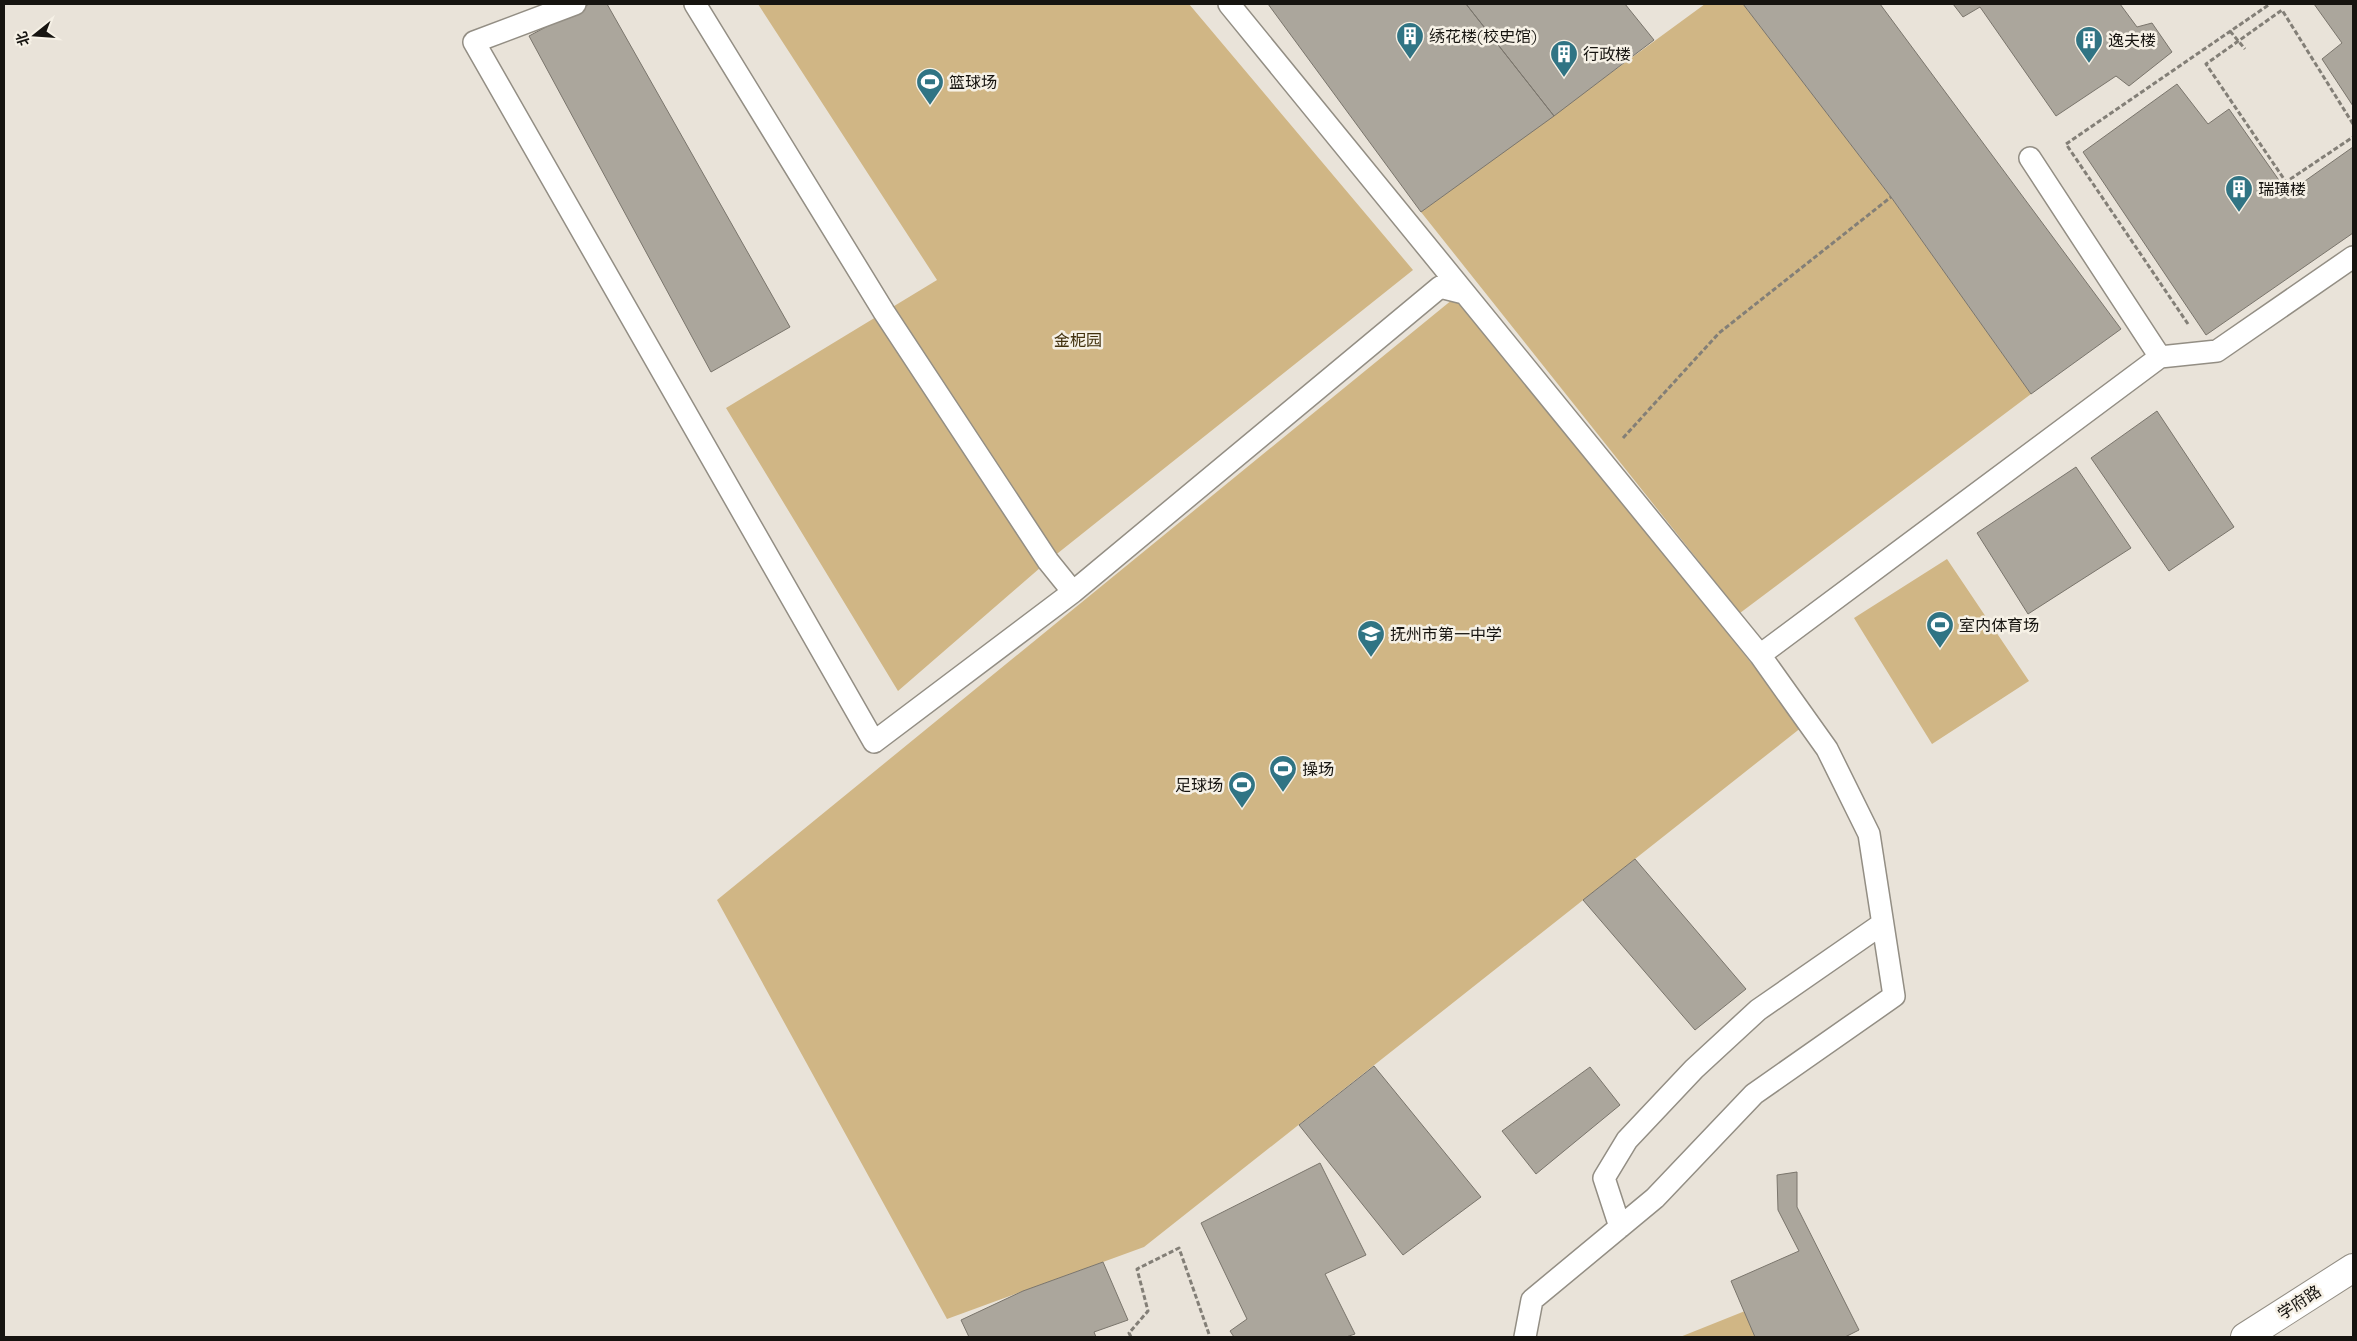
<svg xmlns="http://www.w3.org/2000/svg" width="2357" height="1341" font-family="Quicksand,'Noto Sans SC',sans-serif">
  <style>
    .green { fill: #d0b685 }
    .building { fill: #aba69c; stroke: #7a756c }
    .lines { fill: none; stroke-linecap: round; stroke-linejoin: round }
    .service-casing { stroke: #938e84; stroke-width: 24 }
    .tertiary-casing { stroke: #938e84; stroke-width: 30 }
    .path { stroke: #837f77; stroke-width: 3; stroke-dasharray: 5 2.5; stroke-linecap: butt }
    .service { stroke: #fff; stroke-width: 21 }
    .tertiary { stroke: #fff; stroke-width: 28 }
    .labels { text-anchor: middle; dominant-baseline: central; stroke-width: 5; stroke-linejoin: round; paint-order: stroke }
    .poi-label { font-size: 16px; fill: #161410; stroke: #f6f1e6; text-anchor: start }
    .park-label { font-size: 16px; fill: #41310e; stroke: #f6f1e6 }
    .street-label { font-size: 16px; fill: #161410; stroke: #f6f1e6 }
  </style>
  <rect width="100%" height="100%" fill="#e9e3d9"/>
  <!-- green -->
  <path class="green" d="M 758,4 L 1189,4 L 1413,270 L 1048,561 L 898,691 L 726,408 L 937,280 Z
    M 1705,4 L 1743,4 L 1891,197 L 2031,394 L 1740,613 L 1421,212 Z
    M 1458,295 L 1802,727 L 1144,1247 L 947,1319 L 717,900 Z
    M 1947,559 L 2029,681 L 1932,744 L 1854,618 Z
    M 1745,1311 L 1755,1337 L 1680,1337 Z"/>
  <!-- building -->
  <path class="building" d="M 589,4 L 607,4 L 790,327 L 711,372 L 529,36 Z
    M 1268,4 L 1466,4 L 1554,116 L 1421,212 Z
    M 1466,4 L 1625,4 L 1654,40 L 1554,116 Z
    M 1743,4 L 1880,4 L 2121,329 L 2031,394 L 1891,197 Z
    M 1953,4 L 2120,4 L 2137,27 L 2152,23 L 2172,52 L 2129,86 L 2116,76 L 2056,116 L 1980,7 L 1963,17 Z
    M 2314,4 L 2353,4 L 2353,106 L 2322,59 L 2342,43 Z
    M 2177,84 L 2208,124 L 2229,109 L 2288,193 L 2353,147 L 2353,233 L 2206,335 L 2083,152 Z
    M 2157,411 L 2234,527 L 2169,571 L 2091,458 Z
    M 2076,467 L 2131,548 L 2028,614 L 1977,533 Z
    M 1635,859 L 1746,989 L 1695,1030 L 1583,900 Z
    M 1374,1066 L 1481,1197 L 1403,1255 L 1299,1125 Z
    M 1590,1067 L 1620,1105 L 1536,1174 L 1502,1131 Z
    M 1320,1163 L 1366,1255 L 1325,1274 L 1355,1334 L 1346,1337 L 1234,1337 L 1230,1331 L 1247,1319 L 1201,1223 Z
    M 1797,1172 L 1797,1207 L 1859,1330 L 1845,1337 L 1755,1337 L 1731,1281 L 1799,1251 L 1778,1210 L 1777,1175 Z
    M 1103,1262 L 1128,1320 L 1094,1332 L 1096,1337 L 969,1337 L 961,1320 L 1023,1291 Z"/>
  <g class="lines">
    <defs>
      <path id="service" d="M 575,4 L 474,42 L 874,742 L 1073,592
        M 695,4 L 884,312 L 1048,561 L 1073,592 L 1440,287 L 1464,293
        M 1229,4 L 1760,655 L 1827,749 L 1869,834 L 1894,996 L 1754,1094 L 1655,1198 L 1532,1300 L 1525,1337
        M 2030,158 L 2160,357
        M 1760,655 L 2160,357 L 2217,351 L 2353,257
        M 1620,1227 L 1604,1178 L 1627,1140 L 1694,1069 L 1758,1010 L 1882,924"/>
      <path id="tertiary" d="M 2245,1337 L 2353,1268"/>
    </defs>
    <!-- service casing -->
    <use href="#service" class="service-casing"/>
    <!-- tertiary casing -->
    <use href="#tertiary" class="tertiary-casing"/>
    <!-- path -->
    <path class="path" d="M 2230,31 L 2245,49
      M 2353,124 L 2282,10 L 2206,64 L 2286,182 L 2353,137
      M 2188,324 L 2066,144 L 2270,4
      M 1623,438 L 1719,333 L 1891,197
      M 1131,1337 L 1129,1333 L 1148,1311 L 1137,1269 L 1179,1248 L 1210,1337"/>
    <!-- service -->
    <use href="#service" class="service"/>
    <!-- tertiary -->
    <use href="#tertiary" class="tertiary"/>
  </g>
  <!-- icons -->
  <defs>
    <symbol id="building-pin" viewBox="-11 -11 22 30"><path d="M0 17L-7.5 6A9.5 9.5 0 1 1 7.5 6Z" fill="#307484" stroke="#f6f1e6"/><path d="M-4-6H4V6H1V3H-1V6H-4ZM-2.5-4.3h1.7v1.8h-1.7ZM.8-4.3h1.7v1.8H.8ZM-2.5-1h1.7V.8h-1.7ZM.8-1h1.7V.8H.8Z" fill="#fff"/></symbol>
    <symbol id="stadium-pin" viewBox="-11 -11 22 30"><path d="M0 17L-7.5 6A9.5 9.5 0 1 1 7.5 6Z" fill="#307484" stroke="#f6f1e6"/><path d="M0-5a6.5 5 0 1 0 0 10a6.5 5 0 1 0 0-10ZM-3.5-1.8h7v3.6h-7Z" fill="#fff"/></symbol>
    <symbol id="school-pin" viewBox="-11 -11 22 30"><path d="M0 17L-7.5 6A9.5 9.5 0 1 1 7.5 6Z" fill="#307484" stroke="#f6f1e6"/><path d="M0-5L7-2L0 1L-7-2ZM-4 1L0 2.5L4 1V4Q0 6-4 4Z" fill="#fff"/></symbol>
  </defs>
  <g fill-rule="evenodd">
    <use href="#building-pin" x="1394" y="20" width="32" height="43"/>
    <use href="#building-pin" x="2073" y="24" width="32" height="43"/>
    <use href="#building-pin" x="1548" y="38" width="32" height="43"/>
    <use href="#stadium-pin" x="914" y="66" width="32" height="43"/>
    <use href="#building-pin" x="2223" y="173" width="32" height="43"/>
    <use href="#stadium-pin" x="1924" y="609" width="32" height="43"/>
    <use href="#school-pin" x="1355" y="618" width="32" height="43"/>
    <use href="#stadium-pin" x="1267" y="753" width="32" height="43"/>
    <use href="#stadium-pin" x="1226" y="769" width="32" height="43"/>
  </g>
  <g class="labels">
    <!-- poi labels -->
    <g class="poi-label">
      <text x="1429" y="36">绣花楼(校史馆)</text>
      <text x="2108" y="40">逸夫楼</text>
      <text x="1583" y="54">行政楼</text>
      <text x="949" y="82">篮球场</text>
      <text x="2258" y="189">瑞璜楼</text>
      <text x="1959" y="625">室内体育场</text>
      <text x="1390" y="634">抚州市第一中学</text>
      <text x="1302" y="769">操场</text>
      <text x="1223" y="785" text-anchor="end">足球场</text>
    </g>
    <!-- park labels -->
    <g class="park-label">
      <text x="1078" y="340">金柅园</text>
    </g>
    <!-- street labels -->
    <g class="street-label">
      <text transform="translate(2299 1302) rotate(-33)">学府路</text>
    </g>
  </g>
  <!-- border -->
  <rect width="2357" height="1341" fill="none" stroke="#161410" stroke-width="10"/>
  <!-- north arrow -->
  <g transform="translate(35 35) rotate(253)" stroke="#f6f1e6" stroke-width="4" paint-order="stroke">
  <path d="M0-4L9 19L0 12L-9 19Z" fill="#161410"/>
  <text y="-8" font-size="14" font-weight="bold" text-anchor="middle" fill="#161410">北</text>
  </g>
</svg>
